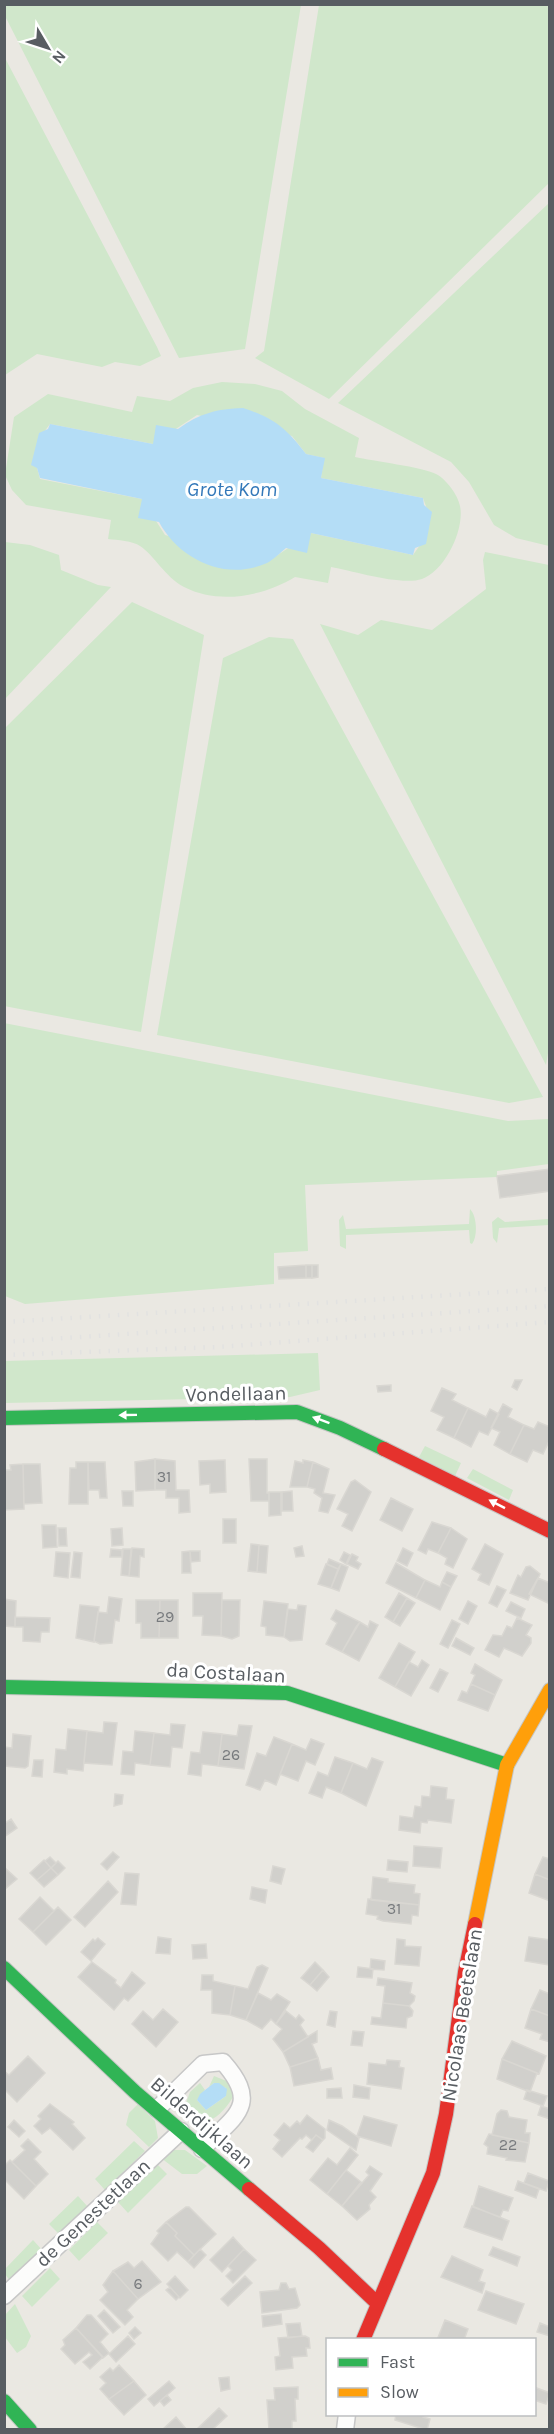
<svg xmlns="http://www.w3.org/2000/svg" width="554" height="2434" font-family="Karla,sans-serif">
  <style>
    .green { fill: #d0e7cb; fill-rule: evenodd }
    .water { fill: #b4ddf6 }
    .building { fill: #d1d0cc; stroke: #d9d7d2; stroke-width: 1.5 }
    .lines { fill: none; stroke-linecap: round; stroke-linejoin: round }
    .street-casing { stroke: #c7c7c7; stroke-width: 19 }
    .fast-casing { stroke: #c5c6c4; stroke-width: 16 }
    .slow-casing { stroke: #c5c6c4; stroke-width: 16 }
    .jam-casing { stroke: #c5c6c4; stroke-width: 16 }
    .street { stroke: #fcfcfb; stroke-width: 16 }
    .fast { stroke: #30b455; stroke-width: 14 }
    .slow { stroke: #ff9f0a; stroke-width: 14 }
    .jam { stroke: #e5322d; stroke-width: 14 }
    .rail { stroke: #e2e2e1; stroke-width: 4.5; stroke-dasharray: 1.5 8; stroke-linecap: butt }
    .oneway { fill: #fff }
    .labels { text-anchor: middle; dominant-baseline: central; stroke-width: 6; stroke-linejoin: round; paint-order: stroke }
    .number-label { font-size: 16px; fill: #787b7e }
    .street-label { font-size: 20px; fill: #585d62; stroke: #fff }
    .water-label { font-size: 21px; font-style: italic; fill: #3378b9; stroke: #fff }
  </style>
  <rect width="100%" height="100%" fill="#eae8e2"/>
  <!-- green -->
  <path class="green" d="M 5,4 L 301,5 L 245,349 L 179,358 L 5,16 Z
    M 319,5 L 550,5 L 549,183 L 329,399 L 255,358 L 264,351 Z
    M 5,58 L 157,347 L 161,356 L 140,366 L 115,362 L 102,367 L 37,354 L 5,375 Z
    M 549,203 L 549,546 L 516,538 L 494,525 L 469,482 L 451,462 L 338,403 Z
    M 222,382 L 255,384 L 282,391 L 305,409 L 359,438 L 355,457 C 372,461 423,467 436,474 C 446,479 458,495 460,506 C 465,529 445,571 422,579 C 401,586 354,571 331,567 L 328,583 L 295,577 C 264,596 219,605 184,587 C 165,577 154,555 140,546 C 133,541 117,540 108,539 L 111,520 L 26,505 L 12,490 L 5,475 L 14,417 L 48,394 L 132,412 L 137,396 L 170,401 L 193,388 ZM 197,415 L 292,436 L 306,454 L 324,458 L 321,478 L 423,498 L 427,509 L 420,545 L 413,555 L 311,533 L 267,562 L 165,535 L 142,499 L 40,479 L 37,468 L 44,432 L 50,424 L 153,444 Z
    M 5,542 L 30,545 L 59,555 L 61,570 L 98,585 L 111,587 L 5,699 Z
    M 485,552 L 549,565 L 550,1041 L 546,1065 L 320,624 L 358,635 L 381,620 L 432,630 L 486,589 L 483,560 Z
    M 132,602 L 204,635 L 141,1032 L 4,1006 L 5,728 Z
    M 269,637 L 293,639 L 543,1097 L 509,1103 L 157,1035 L 223,658 Z
    M 4,1023 L 508,1121 L 549,1119 L 549,1164 L 497,1171 L 497,1177 L 305,1185 L 308,1251 L 274,1253 L 274,1284 L 25,1304 L 5,1296 Z
    M 470,1209 C 477,1216 478,1236 472,1244 L 470,1243 L 469,1230 L 346,1235 L 346,1249 L 340,1246 L 339,1220 L 343,1215 L 346,1229 L 469,1224 Z
    M 498,1217 L 505,1222 L 549,1219 L 549,1225 L 499,1228 L 497,1243 L 493,1238 L 492,1222 Z
    M 318,1353 L 320,1390 L 290,1397 L 5,1403 L 5,1361 Z
    M 425,1446 L 461,1463 L 455,1476 L 419,1457 Z
    M 473,1469 L 513,1490 L 509,1500 L 467,1478 Z
    M 214,2076 L 229,2082 L 233,2097 C 220,2119 198,2135 186,2103 L 190,2092 L 200,2083 L 205,2090 L 197,2100 L 206,2110 L 226,2096 L 226,2088 L 214,2083 L 209,2087 Z
    M 138,2104 L 155,2121 L 158,2138 L 149,2147 L 126,2125 L 129,2113 Z
    M 134,2141 L 145,2151 L 105,2190 L 95,2179 Z
    M 174,2150 L 185,2150 L 207,2166 L 197,2174 L 182,2174 L 161,2158 Z
    M 156,2163 L 167,2174 L 128,2213 L 118,2202 Z
    M 78,2196 L 88,2207 L 60,2235 L 49,2224 Z
    M 97,2222 L 108,2233 L 79,2261 L 69,2250 Z
    M 33,2240 L 43,2251 L 10,2281 L 5,2274 L 5,2269 Z
    M 50,2268 L 60,2279 L 32,2307 L 22,2296 Z
    M 15,2304 L 31,2336 L 26,2347 L 17,2353 L 5,2337 L 5,2315 Z"/>
  <!-- water -->
  <path class="water" d="M 243,408 C 274,418 286,428 306,454 L 325,458 L 321,478 L 423,498 L 424,505 L 432,512 L 426,544 L 415,548 L 413,555 L 311,533 L 307,553 L 286,548 C 280,553 273,560 267,563 C 225,582 179,559 159,522 L 138,518 L 142,499 L 40,478 L 37,468 L 31,465 L 39,433 L 48,429 L 50,424 L 153,444 L 156,425 L 178,429 C 200,413 217,409 243,408 Z
    M 214,2083 L 219,2083 L 227,2089 L 226,2096 L 206,2110 L 197,2100 L 200,2094 Z"/>
  <!-- building -->
  <path class="building" d="M 550,1169 L 550,1191 L 500,1198 L 497,1176 Z
    M 306,1265 L 312,1265 L 312,1278 L 306,1278 Z
    M 306,1265 L 306,1278 L 279,1279 L 278,1267 Z
    M 312,1265 L 318,1265 L 318,1277 L 312,1278 Z
    M 515,1380 L 522,1380 L 517,1390 L 512,1387 Z
    M 391,1385 L 391,1391 L 378,1392 L 377,1386 Z
    M 442,1388 L 456,1394 L 452,1400 L 468,1408 L 454,1438 L 437,1430 L 444,1417 L 431,1411 Z
    M 503,1404 L 512,1409 L 508,1417 L 524,1425 L 510,1454 L 494,1445 L 500,1432 L 491,1428 Z
    M 468,1408 L 486,1417 L 490,1409 L 499,1414 L 488,1435 L 479,1431 L 471,1447 L 454,1438 Z
    M 538,1422 L 550,1427 L 550,1439 L 543,1454 L 533,1450 L 527,1462 L 510,1454 L 524,1425 L 534,1429 Z
    M 155,1459 L 175,1461 L 176,1490 L 189,1490 L 190,1512 L 179,1513 L 179,1498 L 166,1498 L 166,1490 L 155,1490 Z
    M 155,1459 L 155,1490 L 136,1491 L 135,1462 Z
    M 249,1459 L 267,1459 L 267,1493 L 269,1493 L 269,1501 L 251,1501 Z
    M 225,1460 L 226,1492 L 210,1493 L 210,1484 L 200,1485 L 199,1461 Z
    M 303,1460 L 313,1462 L 307,1487 L 290,1487 L 295,1461 L 303,1463 Z
    M 76,1462 L 88,1462 L 88,1504 L 69,1504 L 70,1468 L 76,1468 Z
    M 88,1462 L 105,1462 L 107,1498 L 100,1498 L 99,1490 L 89,1490 Z
    M 313,1462 L 329,1469 L 323,1493 L 335,1495 L 328,1513 L 319,1511 L 322,1498 L 314,1493 L 315,1489 L 307,1487 Z
    M 23,1464 L 24,1509 L 4,1510 L 5,1470 L 11,1470 L 10,1465 Z
    M 23,1464 L 40,1464 L 42,1503 L 24,1504 Z
    M 355,1480 L 371,1492 L 352,1531 L 342,1526 L 348,1514 L 337,1509 L 351,1482 Z
    M 122,1491 L 133,1491 L 133,1506 L 123,1506 Z
    M 292,1491 L 293,1511 L 282,1511 L 282,1492 Z
    M 269,1492 L 281,1492 L 281,1515 L 269,1516 Z
    M 391,1498 L 413,1509 L 402,1531 L 380,1520 Z
    M 223,1519 L 236,1519 L 236,1543 L 223,1543 Z
    M 432,1522 L 451,1528 L 438,1553 L 428,1549 L 426,1554 L 418,1550 Z
    M 42,1525 L 56,1525 L 57,1547 L 43,1548 Z
    M 58,1528 L 66,1528 L 67,1546 L 59,1546 Z
    M 122,1528 L 123,1545 L 112,1546 L 111,1529 Z
    M 451,1528 L 467,1539 L 453,1568 L 445,1564 L 447,1558 L 438,1553 Z
    M 251,1544 L 259,1545 L 257,1572 L 248,1571 Z
    M 485,1544 L 503,1554 L 489,1585 L 478,1580 L 481,1574 L 472,1569 Z
    M 259,1545 L 268,1546 L 266,1573 L 257,1572 Z
    M 302,1546 L 304,1556 L 296,1557 L 294,1548 Z
    M 132,1548 L 144,1549 L 144,1557 L 140,1556 L 139,1577 L 129,1576 Z
    M 403,1548 L 413,1553 L 407,1566 L 397,1561 Z
    M 111,1549 L 122,1550 L 122,1557 L 110,1557 Z
    M 123,1549 L 131,1549 L 129,1576 L 121,1575 Z
    M 190,1551 L 200,1551 L 200,1561 L 191,1562 Z
    M 190,1551 L 191,1573 L 182,1573 L 182,1552 Z
    M 56,1552 L 70,1553 L 68,1578 L 54,1576 Z
    M 74,1552 L 82,1553 L 80,1578 L 71,1577 Z
    M 344,1552 L 350,1555 L 346,1564 L 340,1560 Z
    M 352,1554 L 358,1557 L 356,1561 L 361,1564 L 358,1569 L 347,1564 Z
    M 329,1559 L 341,1564 L 338,1569 L 327,1564 Z
    M 396,1563 L 425,1580 L 416,1598 L 386,1583 Z
    M 326,1564 L 338,1569 L 331,1588 L 318,1584 Z
    M 341,1564 L 348,1567 L 339,1591 L 331,1588 Z
    M 530,1566 L 540,1574 L 528,1600 L 510,1593 L 518,1575 L 521,1577 L 526,1567 Z
    M 447,1572 L 457,1576 L 451,1587 L 442,1582 Z
    M 538,1578 L 550,1583 L 550,1604 L 529,1594 Z
    M 425,1580 L 440,1587 L 442,1582 L 451,1587 L 440,1610 L 416,1598 Z
    M 497,1586 L 506,1590 L 497,1607 L 489,1603 Z
    M 193,1593 L 222,1593 L 221,1636 L 202,1635 L 203,1616 L 193,1616 Z
    M 399,1593 L 407,1598 L 393,1622 L 385,1617 Z
    M 109,1597 L 122,1599 L 119,1621 L 115,1620 L 112,1643 L 100,1644 L 94,1641 L 98,1612 L 107,1613 Z
    M 407,1598 L 415,1603 L 400,1626 L 393,1622 Z
    M 4,1599 L 16,1601 L 15,1627 L 4,1626 Z
    M 136,1600 L 160,1600 L 159,1638 L 141,1638 L 141,1623 L 136,1623 Z
    M 160,1600 L 178,1600 L 178,1638 L 159,1638 Z
    M 222,1600 L 240,1600 L 239,1636 L 232,1639 L 221,1636 Z
    M 264,1601 L 288,1604 L 284,1637 L 266,1635 L 266,1627 L 261,1626 Z
    M 468,1601 L 477,1606 L 468,1624 L 459,1619 Z
    M 511,1602 L 525,1609 L 521,1618 L 506,1611 Z
    M 80,1605 L 99,1607 L 94,1642 L 76,1638 Z
    M 298,1605 L 306,1606 L 302,1640 L 290,1641 L 284,1637 L 288,1609 L 297,1610 Z
    M 336,1610 L 360,1622 L 342,1652 L 326,1644 L 337,1623 L 331,1619 Z
    M 15,1617 L 50,1618 L 49,1632 L 41,1632 L 40,1642 L 23,1641 L 23,1627 L 15,1627 Z
    M 517,1618 L 532,1625 L 526,1635 L 531,1638 L 531,1643 L 522,1656 L 504,1648 L 499,1657 L 485,1650 L 493,1635 L 502,1636 L 507,1626 L 512,1628 Z
    M 452,1620 L 460,1624 L 448,1648 L 440,1644 Z
    M 370,1621 L 378,1625 L 359,1661 L 342,1652 L 356,1627 L 360,1622 L 368,1627 Z
    M 456,1638 L 474,1648 L 470,1655 L 452,1646 Z
    M 399,1643 L 415,1652 L 395,1687 L 379,1678 Z
    M 422,1660 L 429,1665 L 411,1696 L 395,1687 L 409,1662 L 418,1667 Z
    M 475,1664 L 502,1680 L 495,1695 L 471,1684 L 475,1675 L 471,1673 Z
    M 440,1669 L 448,1673 L 438,1692 L 430,1688 Z
    M 471,1684 L 495,1695 L 488,1711 L 458,1700 L 462,1691 L 467,1693 Z
    M 104,1722 L 117,1723 L 112,1765 L 84,1763 L 87,1731 L 103,1733 Z
    M 171,1724 L 185,1725 L 182,1748 L 172,1747 L 170,1767 L 150,1765 L 154,1733 L 170,1735 Z
    M 239,1725 L 252,1726 L 244,1769 L 218,1766 L 222,1734 L 237,1736 Z
    M 68,1729 L 87,1731 L 83,1771 L 67,1769 L 67,1774 L 54,1772 L 56,1749 L 66,1750 Z
    M 135,1731 L 154,1733 L 150,1765 L 135,1763 L 134,1775 L 121,1774 L 123,1751 L 133,1752 Z
    M 203,1732 L 222,1734 L 218,1766 L 202,1764 L 201,1776 L 188,1774 L 191,1752 L 200,1753 Z
    M 13,1734 L 31,1736 L 28,1766 L 25,1768 L 4,1766 L 5,1747 L 12,1748 Z
    M 274,1737 L 292,1744 L 276,1785 L 265,1780 L 260,1790 L 246,1785 L 257,1753 L 266,1756 Z
    M 311,1739 L 324,1744 L 315,1765 L 306,1761 L 298,1781 L 280,1774 L 292,1744 L 306,1750 Z
    M 335,1757 L 353,1763 L 341,1793 L 326,1787 L 322,1798 L 309,1793 L 318,1772 L 328,1776 Z
    M 372,1758 L 383,1762 L 366,1806 L 341,1793 L 353,1763 L 367,1769 Z
    M 34,1760 L 43,1760 L 42,1777 L 32,1776 Z
    M 431,1786 L 447,1788 L 446,1799 L 454,1800 L 451,1823 L 428,1820 L 427,1823 L 421,1822 L 420,1833 L 399,1830 L 400,1816 L 413,1818 L 415,1806 L 421,1807 L 422,1796 L 430,1797 Z
    M 115,1794 L 123,1795 L 122,1804 L 114,1806 Z
    M 11,1819 L 17,1828 L 4,1837 L 4,1824 Z
    M 414,1846 L 442,1848 L 440,1868 L 413,1866 Z
    M 113,1852 L 119,1857 L 107,1870 L 101,1864 Z
    M 50,1857 L 56,1863 L 51,1868 L 45,1861 Z
    M 543,1857 L 550,1859 L 550,1880 L 535,1874 Z
    M 44,1860 L 51,1868 L 37,1880 L 30,1873 Z
    M 388,1860 L 408,1862 L 407,1872 L 387,1870 Z
    M 58,1861 L 65,1868 L 58,1875 L 51,1868 Z
    M 273,1866 L 285,1869 L 281,1884 L 270,1881 Z
    M 4,1867 L 17,1879 L 4,1890 Z
    M 51,1868 L 58,1875 L 44,1887 L 37,1880 Z
    M 125,1873 L 139,1874 L 136,1905 L 121,1904 Z
    M 535,1874 L 550,1880 L 550,1901 L 529,1893 Z
    M 373,1877 L 388,1879 L 388,1882 L 415,1885 L 414,1893 L 420,1894 L 419,1905 L 371,1900 Z
    M 108,1881 L 118,1892 L 85,1927 L 74,1917 Z
    M 252,1887 L 267,1890 L 265,1903 L 250,1899 Z
    M 40,1897 L 54,1911 L 33,1932 L 19,1919 Z
    M 368,1899 L 419,1905 L 418,1916 L 412,1915 L 411,1924 L 383,1921 L 377,1919 L 378,1916 L 366,1914 Z
    M 58,1907 L 71,1920 L 46,1945 L 33,1932 Z
    M 158,1937 L 171,1939 L 170,1954 L 156,1953 Z
    M 529,1937 L 550,1940 L 550,1965 L 525,1961 Z
    M 98,1938 L 105,1944 L 91,1961 L 81,1952 L 93,1939 L 95,1941 Z
    M 397,1939 L 405,1940 L 405,1946 L 421,1947 L 419,1966 L 395,1964 Z
    M 206,1944 L 207,1958 L 193,1959 L 192,1945 Z
    M 371,1959 L 385,1961 L 384,1970 L 370,1969 Z
    M 92,1962 L 116,1980 L 115,1983 L 121,1988 L 132,1972 L 145,1983 L 128,2001 L 124,1998 L 114,2010 L 78,1977 Z
    M 315,1962 L 323,1970 L 310,1985 L 301,1978 Z
    M 262,1965 L 268,1968 L 246,2020 L 230,2015 L 235,1986 L 248,1989 L 257,1967 Z
    M 358,1967 L 373,1969 L 372,1978 L 357,1977 Z
    M 323,1970 L 329,1977 L 317,1991 L 310,1985 Z
    M 202,1975 L 213,1975 L 213,1981 L 235,1986 L 230,2015 L 212,2013 L 212,1990 L 201,1990 Z
    M 378,1978 L 412,1983 L 410,1993 L 415,1996 L 414,2001 L 409,2006 L 383,2003 L 385,1986 L 377,1985 Z
    M 540,1990 L 550,1994 L 550,2016 L 531,2009 Z
    M 258,1993 L 271,2000 L 277,1994 L 290,2002 L 276,2024 L 271,2019 L 262,2029 L 246,2020 Z
    M 383,2003 L 409,2006 L 413,2011 L 412,2016 L 407,2018 L 406,2028 L 371,2024 L 372,2017 L 381,2018 Z
    M 163,2009 L 178,2022 L 156,2047 L 132,2024 L 143,2011 L 153,2020 Z
    M 531,2009 L 550,2016 L 550,2042 L 540,2039 L 542,2034 L 525,2028 Z
    M 286,2011 L 296,2019 L 299,2015 L 304,2020 L 300,2025 L 308,2037 L 283,2052 L 273,2039 L 282,2029 L 276,2024 Z
    M 330,2011 L 337,2012 L 335,2027 L 327,2025 Z
    M 317,2031 L 317,2042 L 312,2044 L 318,2058 L 290,2067 L 283,2052 Z
    M 353,2031 L 364,2032 L 362,2046 L 351,2045 Z
    M 512,2041 L 546,2056 L 539,2074 L 502,2059 Z
    M 28,2056 L 45,2073 L 17,2102 L 4,2089 L 4,2071 L 9,2075 Z
    M 318,2058 L 321,2070 L 331,2068 L 333,2079 L 294,2086 L 290,2067 Z
    M 502,2059 L 537,2073 L 530,2092 L 497,2079 Z
    M 387,2060 L 400,2061 L 399,2067 L 404,2068 L 401,2089 L 367,2084 L 369,2063 L 386,2065 Z
    M 354,2085 L 370,2088 L 369,2099 L 353,2097 Z
    M 341,2088 L 342,2098 L 327,2098 L 327,2089 Z
    M 527,2090 L 547,2096 L 543,2106 L 524,2099 Z
    M 50,2104 L 74,2122 L 72,2124 L 85,2138 L 73,2150 L 50,2128 L 42,2134 L 34,2126 L 41,2119 L 38,2116 Z
    M 541,2106 L 550,2109 L 550,2119 L 538,2115 Z
    M 501,2110 L 507,2111 L 509,2117 L 527,2120 L 525,2133 L 530,2133 L 529,2143 L 492,2135 L 497,2114 Z
    M 307,2115 L 325,2129 L 325,2138 L 323,2140 L 316,2135 L 312,2140 L 306,2135 L 302,2139 L 300,2138 L 282,2157 L 273,2149 L 280,2140 L 274,2135 L 284,2123 L 290,2128 L 297,2121 L 300,2124 Z
    M 364,2116 L 397,2125 L 391,2146 L 357,2136 Z
    M 14,2120 L 25,2131 L 19,2137 L 8,2127 Z
    M 329,2120 L 342,2126 L 359,2138 L 356,2150 L 327,2130 Z
    M 489,2134 L 529,2143 L 525,2162 L 506,2160 L 507,2158 L 487,2154 L 488,2147 L 484,2144 Z
    M 316,2135 L 323,2140 L 313,2152 L 306,2147 Z
    M 28,2139 L 41,2152 L 34,2159 L 48,2174 L 36,2186 L 12,2162 L 25,2150 L 21,2146 Z
    M 350,2148 L 358,2155 L 327,2194 L 310,2180 L 328,2158 L 337,2165 Z
    M 10,2160 L 36,2186 L 24,2199 L 4,2179 L 4,2166 Z
    M 370,2166 L 382,2174 L 370,2191 L 376,2197 L 369,2205 L 370,2209 L 357,2220 L 342,2206 L 369,2175 L 366,2172 Z
    M 346,2170 L 361,2182 L 342,2206 L 327,2194 Z
    M 528,2173 L 549,2181 L 546,2191 L 524,2183 Z
    M 518,2181 L 539,2189 L 536,2198 L 515,2190 Z
    M 479,2186 L 513,2198 L 508,2211 L 503,2210 L 500,2217 L 473,2207 Z
    M 472,2206 L 509,2221 L 502,2240 L 464,2227 Z
    M 186,2207 L 189,2207 L 216,2234 L 194,2255 L 175,2236 L 177,2233 L 166,2222 Z
    M 166,2222 L 177,2233 L 175,2236 L 194,2255 L 188,2262 L 177,2252 L 168,2261 L 151,2244 L 159,2233 L 157,2231 Z
    M 233,2237 L 244,2249 L 222,2272 L 210,2260 Z
    M 493,2247 L 520,2257 L 517,2266 L 489,2255 Z
    M 200,2249 L 206,2255 L 194,2268 L 188,2262 Z
    M 244,2249 L 256,2260 L 233,2283 L 226,2276 L 232,2270 L 228,2266 Z
    M 452,2256 L 483,2270 L 479,2281 L 485,2283 L 482,2293 L 441,2277 Z
    M 142,2261 L 161,2282 L 138,2299 L 113,2271 L 128,2262 L 134,2268 Z
    M 113,2271 L 138,2299 L 127,2310 L 133,2317 L 125,2325 L 100,2300 L 108,2292 L 103,2285 Z
    M 175,2276 L 188,2290 L 180,2298 L 167,2284 Z
    M 245,2276 L 252,2283 L 228,2306 L 221,2299 Z
    M 281,2283 L 286,2283 L 289,2289 L 295,2288 L 300,2305 L 297,2308 L 262,2313 L 260,2292 L 279,2290 Z
    M 170,2287 L 179,2297 L 176,2300 L 166,2290 Z
    M 486,2291 L 524,2304 L 516,2324 L 478,2310 Z
    M 104,2310 L 120,2327 L 113,2333 L 98,2316 Z
    M 281,2314 L 282,2324 L 263,2327 L 262,2316 Z
    M 87,2315 L 91,2315 L 108,2334 L 100,2342 L 109,2353 L 103,2358 L 76,2328 Z
    M 445,2320 L 468,2329 L 464,2340 L 437,2340 Z
    M 300,2323 L 302,2336 L 288,2338 L 286,2324 Z
    M 540,2323 L 550,2327 L 550,2336 L 537,2332 Z
    M 135,2327 L 141,2333 L 134,2339 L 129,2333 Z
    M 76,2328 L 103,2357 L 90,2369 L 83,2362 L 92,2355 L 89,2352 L 75,2364 L 61,2349 L 65,2345 L 63,2340 Z
    M 128,2336 L 135,2344 L 116,2362 L 109,2354 Z
    M 305,2336 L 309,2338 L 310,2348 L 306,2348 L 307,2356 L 292,2357 L 293,2368 L 276,2370 L 275,2357 L 280,2356 L 278,2338 Z
    M 119,2365 L 134,2381 L 109,2399 L 100,2389 L 106,2383 L 100,2377 L 110,2368 L 113,2371 Z
    M 229,2377 L 230,2389 L 221,2391 L 219,2378 Z
    M 134,2381 L 146,2395 L 124,2415 L 109,2399 Z
    M 169,2381 L 175,2388 L 154,2406 L 148,2399 Z
    M 298,2387 L 298,2399 L 295,2399 L 296,2421 L 292,2421 L 292,2430 L 269,2430 L 267,2400 L 275,2400 L 274,2388 Z
    M 534,2387 L 550,2393 L 546,2404 L 534,2400 Z
    M 167,2395 L 171,2400 L 164,2406 L 160,2401 Z
    M 219,2408 L 227,2416 L 212,2430 L 196,2430 Z
    M 396,2414 L 424,2414 L 423,2417 L 430,2419 L 427,2430 L 395,2420 Z
    M 176,2417 L 187,2430 L 162,2430 Z"/>
  <g class="lines">
    <defs>
      <path id="street" d="M 157,2109 L 203,2064 L 223,2062 C 261,2105 235,2116 202,2149
        M 4,2296 L 181,2131
        M 345,2430 L 347,2414"/>
      <path id="fast" d="M 4,1418 L 297,1412 L 340,1428 L 384,1449
        M 4,1687 L 287,1693 L 507,1765
        M 4,1968 L 135,2092 L 249,2189
        M 4,2401 L 30,2430"/>
      <path id="slow" d="M 475,1924 L 507,1765 L 550,1690"/>
      <path id="jam" d="M 384,1449 L 550,1531
        M 249,2189 L 319,2248 L 377,2303
        M 363,2340 L 433,2173 L 446,2114 L 465,1972 L 475,1924"/>
    </defs>
    <!-- street casing -->
    <use href="#street" class="street-casing"/>
    <!-- fast casing -->
    <use href="#fast" class="fast-casing"/>
    <!-- slow casing -->
    <use href="#slow" class="slow-casing"/>
    <!-- jam casing -->
    <use href="#jam" class="jam-casing"/>
    <!-- street -->
    <use href="#street" class="street"/>
    <!-- fast -->
    <use href="#fast" class="fast"/>
    <!-- slow -->
    <use href="#slow" class="slow"/>
    <!-- jam -->
    <use href="#jam" class="jam"/>
    <!-- rail -->
    <path class="rail" d="M 4,1322 L 550,1289
      M 4,1342 L 550,1306
      M 4,1355 L 218,1347 L 550,1322"/>
  </g>
  <!-- one-way arrows -->
  <defs><path id="oneway-solid" d="M-6-.8H1V-3.2L6.5 0L1 3.2V.8H-6Z" transform="scale(1.5)"/></defs>
  <g class="oneway">
    <use href="#oneway-solid" transform="translate(128 1415) rotate(179)"/>
    <use href="#oneway-solid" transform="translate(321 1420) rotate(-160)"/>
    <use href="#oneway-solid" transform="translate(497 1504) rotate(-153)"/>
  </g>
  <g class="labels">
    <!-- number labels -->
    <g class="number-label">
      <text x="164" y="1476">31</text>
      <text x="165" y="1616">29</text>
      <text x="231" y="1754">26</text>
      <text x="394" y="1908">31</text>
      <text x="508" y="2144">22</text>
      <text x="138" y="2283">6</text>
    </g>
    <!-- street labels -->
    <g class="street-label">
      <text transform="translate(236 1394) rotate(-1)">Vondellaan</text>
      <text transform="translate(226 1673) rotate(3)">da Costalaan</text>
      <text transform="translate(462 2015) rotate(-81)">Nicolaas Beetslaan</text>
      <text transform="translate(202 2123) rotate(41)">Bilderdijklaan</text>
      <text transform="translate(93 2213) rotate(-43)">de Genestetlaan</text>
    </g>
    <!-- water labels -->
    <g class="water-label">
      <text x="232" y="489">Grote Kom</text>
    </g>
  </g>
  <!-- border -->
  <rect width="554" height="2434" fill="none" stroke="#585d62" stroke-width="12"/>
  <!-- legend -->
  <rect x="326" y="2338" width="210" height="78" fill="#ffffff" stroke="#bcbec0" stroke-width="1.5"/>
  <rect x="338" y="2358" width="30" height="9" fill="#30b455" stroke="#bcbec0" stroke-width="1.5"/>
  <text x="380" y="2368" font-size="18" fill="#585d62">Fast</text>
  <rect x="338" y="2388" width="30" height="9" fill="#ff9f0a" stroke="#bcbec0" stroke-width="1.5"/>
  <text x="380" y="2398" font-size="18" fill="#585d62">Slow</text>
  <!-- north arrow -->
  <g transform="translate(48 48) rotate(129)" stroke="#ffffff" stroke-width="4.5" paint-order="stroke">
  <path d="M0-4.5L10 22L0 15L-10 22Z" fill="#585d62"/>
  <text y="-9" font-size="16" font-weight="bold" text-anchor="middle" fill="#585d62">N</text>
  </g>
</svg>
